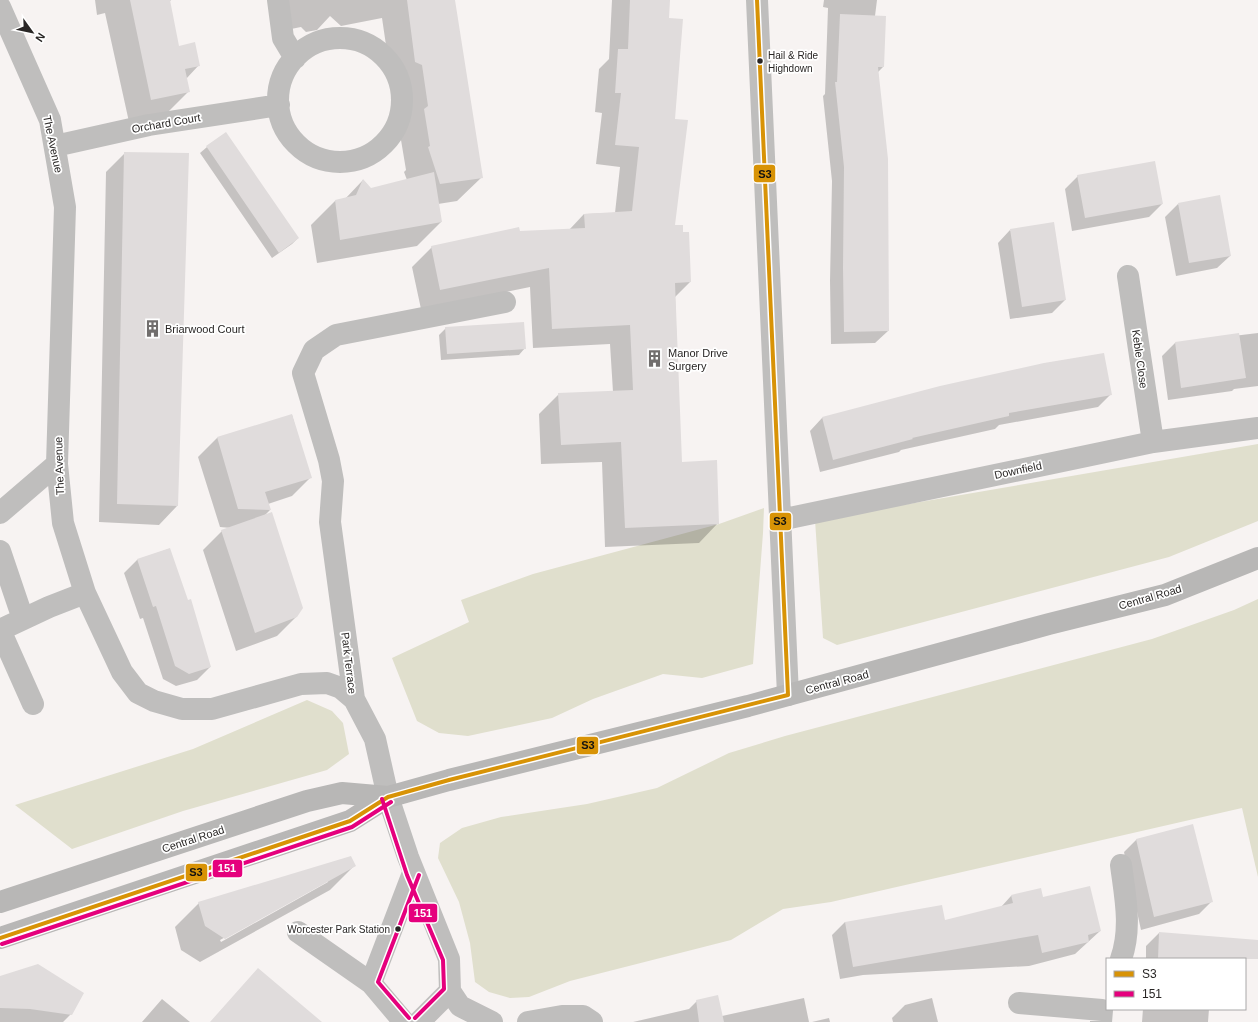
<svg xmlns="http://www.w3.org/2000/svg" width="1258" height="1022" font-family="Arial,sans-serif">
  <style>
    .green { fill: #e0dfcd }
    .shadow { fill: #0003; fill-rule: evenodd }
    .building { fill: #e0dcdc }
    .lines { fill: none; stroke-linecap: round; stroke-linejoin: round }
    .minor { stroke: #bfbebd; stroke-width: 22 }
    .major { stroke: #b8b7b6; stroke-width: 22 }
    .bus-1-casing { stroke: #fff; stroke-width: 7 }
    .bus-2-casing { stroke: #fff; stroke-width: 7 }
    .bus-1 { stroke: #d89306; stroke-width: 4 }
    .bus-2 { stroke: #e5007d; stroke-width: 4 }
    .bus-dot { fill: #292625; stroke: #fff; stroke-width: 1.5 }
    .labels { text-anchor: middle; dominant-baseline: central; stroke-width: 3.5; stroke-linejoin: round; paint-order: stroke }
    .bus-label { font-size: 10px; fill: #292625; stroke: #fff; text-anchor: start }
    .street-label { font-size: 11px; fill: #292625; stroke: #fff }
    .poi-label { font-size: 11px; fill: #292625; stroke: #fff; text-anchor: start }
    .line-badge { stroke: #fff; stroke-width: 1.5 }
    .badge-label { font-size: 11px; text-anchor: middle; font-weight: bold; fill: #fff }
    .pale-badge-label { font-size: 11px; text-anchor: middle; font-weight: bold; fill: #111 }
  </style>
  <rect width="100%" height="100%" fill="#f7f3f2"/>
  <!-- green -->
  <path class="green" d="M 1258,444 L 1258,521 L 1169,557 L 837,645 L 823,638 L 815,520 Z
    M 764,508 L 763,533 L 753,664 L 702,678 L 663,674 L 593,699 L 552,718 L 468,736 L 439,733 L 417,721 L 392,658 L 469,622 L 461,600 L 533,574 L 719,524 Z
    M 1258,599 L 1258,877 L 1242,808 L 831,902 L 783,909 L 731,940 L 570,981 L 529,997 L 510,998 L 489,992 L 475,982 L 470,943 L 459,902 L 438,858 L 440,843 L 462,828 L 501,817 L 587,804 L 657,788 L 729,753 L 785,736 L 1152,639 L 1234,610 Z
    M 307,700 L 332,711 L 343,723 L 349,754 L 327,770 L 183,811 L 72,849 L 15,805 L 193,749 Z"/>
  <!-- shadow -->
  <path class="shadow" d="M 95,0 L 171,0 L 169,2 L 178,47 L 199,65 L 186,79 L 189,91 L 166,114 L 129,122 L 105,13 L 97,15 Z
    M 271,0 L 454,0 L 482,177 L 457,201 L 438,204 L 441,222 L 417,246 L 317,263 L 311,225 L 335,201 L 345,199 L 363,180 L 371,189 L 407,180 L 404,172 L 406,170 L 400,134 L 405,130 L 398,89 L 392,86 L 382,18 L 341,26 L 330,16 L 317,30 L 306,32 L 301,27 L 276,32 Z
    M 612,0 L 669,0 L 668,19 L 674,120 L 674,226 L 690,282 L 675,297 L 681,463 L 718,523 L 699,543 L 605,547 L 602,462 L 541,464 L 539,414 L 559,394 L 613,392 L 610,344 L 533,348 L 530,287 L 421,309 L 412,267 L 432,247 L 519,232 L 569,230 L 584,214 L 615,213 L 620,167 L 596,164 L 602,113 L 595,112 L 599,69 L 609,59 Z
    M 824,0 L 877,0 L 875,16 L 883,67 L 878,72 L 888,331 L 875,343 L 831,344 L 830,281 L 832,181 L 823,96 L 825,94 L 828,8 L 823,7 Z
    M 226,134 L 298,238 L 292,244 L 272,258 L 200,153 L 207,147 Z
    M 125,153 L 177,506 L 159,525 L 99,522 L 106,172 Z
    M 1078,176 L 1162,204 L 1149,217 L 1072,231 L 1065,189 Z
    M 1178,204 L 1230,256 L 1217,268 L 1176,276 L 1165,217 Z
    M 1010,230 L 1065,300 L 1052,313 L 1010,319 L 998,243 Z
    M 446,328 L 525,348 L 519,355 L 441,360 L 439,335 Z
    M 1258,333 L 1258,386 L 1234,389 L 1232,391 L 1168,400 L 1162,356 L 1175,343 Z
    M 1111,394 L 1098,407 L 999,425 L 995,429 L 901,450 L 899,452 L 820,472 L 810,431 L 822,418 Z
    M 292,415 L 310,478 L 292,496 L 268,504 L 270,510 L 263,517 L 296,617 L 277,636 L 236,651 L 203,550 L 222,531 L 231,528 L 220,527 L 198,457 L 217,438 Z
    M 169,549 L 210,667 L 197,680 L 176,686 L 163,679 L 143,618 L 140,619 L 124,573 L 137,560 Z
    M 1137,839 L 1211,902 L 1199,914 L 1141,930 L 1124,852 Z
    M 354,866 L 330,890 L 200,962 L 181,950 L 175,927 L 199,903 ZM 328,880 L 328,882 L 221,942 L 220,940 Z
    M 1011,896 L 1042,898 L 1100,931 L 1075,954 L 1029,966 L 863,975 L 840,979 L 832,935 L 845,922 L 944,921 L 1001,907 Z
    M 1159,933 L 1216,959 L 1146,959 L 1146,946 Z
    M 0,977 L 71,1014 L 63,1022 L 0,1022 Z
    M 804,998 L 809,1022 L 633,1022 L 689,1009 L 697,1001 L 722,1016 Z
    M 932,998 L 938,1022 L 893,1022 L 892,1018 L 905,1005 Z
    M 162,999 L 190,1022 L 142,1022 Z
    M 1143,1009 L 1209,1009 L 1208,1022 L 1142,1022 Z
    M 829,1018 L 830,1022 L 812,1022 Z"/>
  <!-- building -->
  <path class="building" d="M 130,0 L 170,0 L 179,46 L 195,42 L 200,66 L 185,69 L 190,92 L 151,100 Z
    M 407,0 L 455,0 L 483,178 L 440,184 L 428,147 L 430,146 L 424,109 L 428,106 L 422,65 L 415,62 Z
    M 630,0 L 670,0 L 669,18 L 683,19 L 675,119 L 688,120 L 675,225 L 683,225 L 683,232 L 689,232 L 691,282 L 675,283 L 682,462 L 717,460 L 719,524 L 625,528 L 621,442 L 561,445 L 558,393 L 633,390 L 630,325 L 552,329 L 549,268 L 440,290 L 431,246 L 519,227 L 520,231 L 585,228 L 584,214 L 632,211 L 639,147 L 615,145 L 621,93 L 615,93 L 618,49 L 628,49 Z
    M 840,14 L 886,16 L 884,67 L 878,67 L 888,159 L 889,331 L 844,332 L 843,268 L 844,167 L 835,82 L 837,82 Z
    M 226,132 L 299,238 L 279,253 L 206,146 Z
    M 124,152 L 189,153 L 178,506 L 117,504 Z
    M 1155,161 L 1163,204 L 1085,218 L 1077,175 Z
    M 434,172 L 442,222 L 340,240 L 335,200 L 356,195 L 363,179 L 371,188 Z
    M 1220,195 L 1231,256 L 1189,263 L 1178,203 Z
    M 1054,222 L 1066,300 L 1022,307 L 1010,229 Z
    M 524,322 L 526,349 L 447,354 L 445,327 Z
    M 1239,333 L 1246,378 L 1181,388 L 1175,342 Z
    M 1104,353 L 1112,395 L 1009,413 L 1009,416 L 912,438 L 913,439 L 833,460 L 822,417 L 940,386 L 1044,363 Z
    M 292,414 L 312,478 L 265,492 L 271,510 L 238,509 L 217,437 Z
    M 272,512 L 303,608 L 297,617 L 255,633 L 221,530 Z
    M 170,548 L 188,600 L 191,599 L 211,667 L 189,674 L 175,666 L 156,606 L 153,607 L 137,559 Z
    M 1193,824 L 1213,902 L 1154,917 L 1136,839 Z
    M 351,856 L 356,866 L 225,939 L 205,926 L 198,902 Z
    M 1090,886 L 1101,931 L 1088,935 L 1089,942 L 1042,953 L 1038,935 L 853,967 L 845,922 L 942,905 L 945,920 L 1013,903 L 1011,895 L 1041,888 L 1043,897 Z
    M 1159,932 L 1258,940 L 1258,959 L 1158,959 Z
    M 38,964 L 84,993 L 72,1015 L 30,1009 L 0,1008 L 0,976 Z
    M 258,968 L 322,1022 L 210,1022 Z
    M 718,995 L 724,1022 L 699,1022 L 696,1000 Z"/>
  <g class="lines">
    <!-- minor -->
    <path class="minor" d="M 278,0 L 283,38 L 295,58
      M 757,0 L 788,695
      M 0,7 L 50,120 L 65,207 L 57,464 L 63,523 L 85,593 L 122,672 L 138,693 L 154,701 L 182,709 L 212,709 L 301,684 L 327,683 L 341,688 L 354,699
      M278 100a62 62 0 1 1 124 0a62 62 0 1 1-124 0Z
      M 55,146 L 149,125 L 279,105
      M 1128,276 L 1153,442
      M 0,513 L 57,464
      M 780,520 L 1153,442 L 1258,428
      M 0,551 L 23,619
      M 33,704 L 0,630 L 49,607 L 85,593
      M 1121,865 C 1125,896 1132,928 1121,959
      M 298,932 L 371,983
      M 450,991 L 449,959 L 408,857 L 388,797 L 375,739 L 354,699 L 330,522 L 333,481 L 329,460 L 303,373 L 314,350 L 336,335 L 505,302
      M 450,991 L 460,1006 L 492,1022
      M 1019,1003 L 1102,1010 L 1101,1022
      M 404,1022 L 371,983 L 413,873
      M 419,1022 L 450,991
      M 528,1022 L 562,1016 L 583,1016 L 592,1022"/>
    <!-- major -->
    <path class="major" d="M 0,902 L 307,801 L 342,793 L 388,797
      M 0,938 L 350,821 L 388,797 L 449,780 L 748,706 L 1049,624 L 1165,595 L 1258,558"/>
    <defs>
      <path id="bus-1" d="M 757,0 L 788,695
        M 0,938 L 350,821 L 388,797 L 449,780 L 788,695"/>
      <path id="bus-2" d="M 382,799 L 407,875 L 443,960 L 444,989 L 415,1018
        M 2,944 L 352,827 L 391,802
        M 409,1018 L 378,982 L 419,875"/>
    </defs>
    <!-- bus-1 casing -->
    <use href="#bus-1" class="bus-1-casing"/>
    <!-- bus-2 casing -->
    <use href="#bus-2" class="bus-2-casing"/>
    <!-- bus-1 -->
    <use href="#bus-1" class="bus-1"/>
    <!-- bus-2 -->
    <use href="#bus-2" class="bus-2"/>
  </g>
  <!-- icons -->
  <defs>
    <symbol id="building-bare" viewBox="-9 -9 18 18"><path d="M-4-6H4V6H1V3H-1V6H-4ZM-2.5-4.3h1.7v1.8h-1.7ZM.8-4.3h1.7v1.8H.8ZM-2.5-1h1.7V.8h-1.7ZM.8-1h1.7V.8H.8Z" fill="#716e6d" stroke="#fff" stroke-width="2.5" paint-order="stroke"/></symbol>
  </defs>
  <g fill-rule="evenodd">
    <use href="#building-bare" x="140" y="316" width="25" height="25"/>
    <use href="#building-bare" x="642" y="346" width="25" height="25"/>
  </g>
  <!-- markers -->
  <g class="bus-dot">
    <circle cx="760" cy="61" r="3.5"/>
    <circle cx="398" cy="929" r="3.5"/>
  </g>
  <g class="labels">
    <!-- bus labels -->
    <g class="bus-label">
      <text x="768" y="55">Hail &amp; Ride<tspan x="768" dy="13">Highdown</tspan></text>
      <text x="390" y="929" text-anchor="end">Worcester Park Station</text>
    </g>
    <!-- street labels -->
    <g class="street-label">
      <text transform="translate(166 123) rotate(-10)">Orchard Court</text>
      <text transform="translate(53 144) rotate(78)">The Avenue</text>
      <text transform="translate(1140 359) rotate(82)">Keble Close</text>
      <text transform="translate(59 466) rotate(-92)">The Avenue</text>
      <text transform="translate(1018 470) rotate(-12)">Downfield</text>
      <text transform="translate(1150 597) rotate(-16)">Central Road</text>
      <text transform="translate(349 663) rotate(83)">Park Terrace</text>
      <text transform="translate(837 682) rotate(-15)">Central Road</text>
      <text transform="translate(193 839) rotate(-18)">Central Road</text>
    </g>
    <!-- poi labels -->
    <g class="poi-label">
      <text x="165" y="329">Briarwood Court</text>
      <text x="668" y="353">Manor Drive<tspan x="668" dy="13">Surgery</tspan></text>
    </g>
  </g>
  <g class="line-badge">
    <rect x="753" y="164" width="23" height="19" rx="4" fill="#d89306"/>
    <rect x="769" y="512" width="23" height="19" rx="4" fill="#d89306"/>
    <rect x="576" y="736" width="23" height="19" rx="4" fill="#d89306"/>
    <rect x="212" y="859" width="31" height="19" rx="4" fill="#e5007d"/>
    <rect x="185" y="863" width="23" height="19" rx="4" fill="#d89306"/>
    <rect x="408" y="903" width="30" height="20" rx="4" fill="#e5007d"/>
  </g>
  <g class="badge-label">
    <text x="227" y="872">151</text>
    <text x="423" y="917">151</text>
  </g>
  <g class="pale-badge-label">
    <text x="765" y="178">S3</text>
    <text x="780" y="525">S3</text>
    <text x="588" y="749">S3</text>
    <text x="196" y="876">S3</text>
  </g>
  <!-- legend -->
  <rect x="1106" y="958" width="140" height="52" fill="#ffffff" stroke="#a9a8a8"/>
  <rect x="1114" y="971" width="20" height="6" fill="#d89306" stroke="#a9a8a8"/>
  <text x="1142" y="978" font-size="12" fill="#292625">S3</text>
  <rect x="1114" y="991" width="20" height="6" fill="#e5007d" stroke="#a9a8a8"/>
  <text x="1142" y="998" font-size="12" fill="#292625">151</text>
  <!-- north arrow -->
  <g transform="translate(32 32) rotate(123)" stroke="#ffffff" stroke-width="3" paint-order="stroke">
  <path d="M0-3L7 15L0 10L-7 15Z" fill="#292625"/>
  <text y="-6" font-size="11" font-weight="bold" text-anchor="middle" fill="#292625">N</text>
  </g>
</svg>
